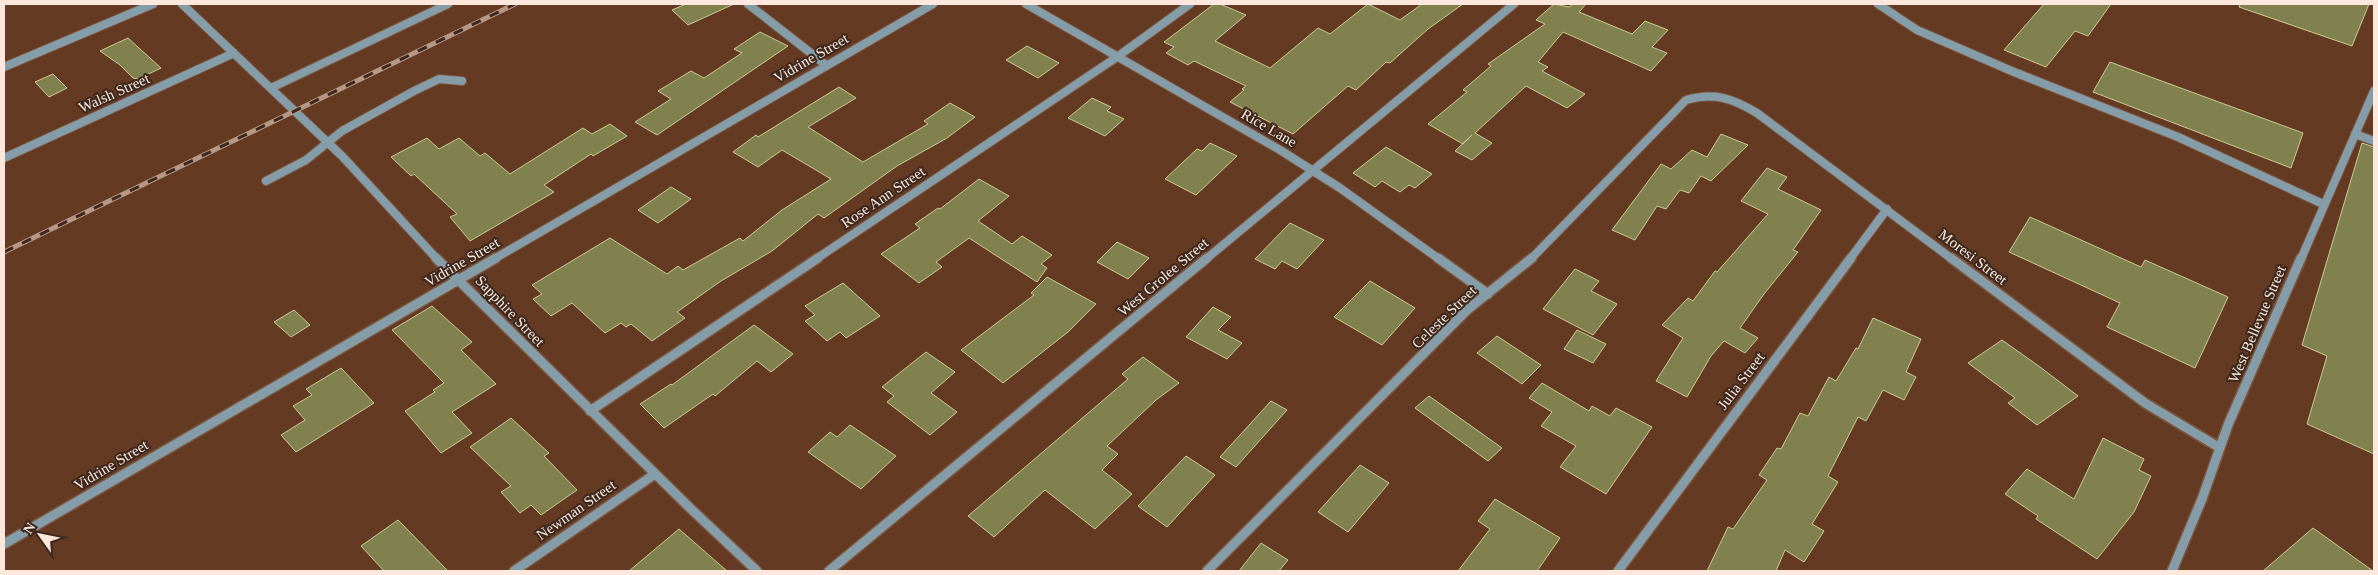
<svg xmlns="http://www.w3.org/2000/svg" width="2378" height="575" font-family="'Times New Roman',serif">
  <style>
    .building { fill: #80814e; stroke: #cacb96 }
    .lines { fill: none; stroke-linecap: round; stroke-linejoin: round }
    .minor-far1-casing { stroke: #7d5640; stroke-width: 10 }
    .minor-casing { stroke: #7d5640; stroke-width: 12 }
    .minor-far1 { stroke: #859da9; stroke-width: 8 }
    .minor { stroke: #859da9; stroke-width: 9 }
    .rail-casing { stroke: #b79887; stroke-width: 5 }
    .rail { stroke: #3c281d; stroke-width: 3; stroke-dasharray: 10; stroke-linecap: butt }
    .labels { text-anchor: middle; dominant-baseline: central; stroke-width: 4; stroke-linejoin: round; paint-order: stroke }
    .street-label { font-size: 15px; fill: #fee8dd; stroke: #3c281d }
  </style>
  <rect width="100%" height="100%" fill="#653a22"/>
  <!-- building -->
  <path class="building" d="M 686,4 L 734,4 L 688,25 L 672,10 Z
    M 1214,4 L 1220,4 L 1246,15 L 1215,41 L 1270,68 L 1318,28 L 1330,34 L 1368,4 L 1400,20 L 1422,4 L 1463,4 L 1428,29 L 1390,63 L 1386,62 L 1356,90 L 1348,86 L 1293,134 L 1230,102 L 1244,90 L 1242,89 L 1246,86 L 1194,61 L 1188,65 L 1166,53 L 1174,47 L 1164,42 Z
    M 1554,4 L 1569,7 L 1573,4 L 1586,4 L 1579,12 L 1632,34 L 1645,21 L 1668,30 L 1652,47 L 1667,53 L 1651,71 L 1563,32 L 1538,62 L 1548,67 L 1542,71 L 1585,94 L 1567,108 L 1526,86 L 1475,133 L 1492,143 L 1472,160 L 1455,151 L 1472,135 L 1463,144 L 1428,124 L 1467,92 L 1463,90 L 1491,66 L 1488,64 L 1545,24 L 1536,20 Z
    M 2044,4 L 2111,4 L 2088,36 L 2075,31 L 2046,67 L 2004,50 Z
    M 2240,4 L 2369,4 L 2352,46 L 2239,7 Z
    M 760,32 L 788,46 L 657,135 L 635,122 L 671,99 L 658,91 L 691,71 L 704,78 L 742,53 L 734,49 Z
    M 128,38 L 161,68 L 138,79 L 133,78 L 120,65 L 100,51 Z
    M 1027,46 L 1059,63 L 1038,78 L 1006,60 Z
    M 2110,62 L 2303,133 L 2291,168 L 2093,92 Z
    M 53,74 L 67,88 L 49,97 L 35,82 Z
    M 839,87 L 856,98 L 808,127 L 863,162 L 928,124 L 924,121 L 950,103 L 975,117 L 947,138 L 897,166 L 824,218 L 818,214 L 772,251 L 721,281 L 677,312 L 685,318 L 652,341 L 631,324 L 626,327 L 621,323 L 605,333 L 572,303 L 551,316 L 533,299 L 542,294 L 532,285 L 610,238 L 667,274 L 678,266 L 683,270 L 740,238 L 743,241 L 782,210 L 831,179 L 782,150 L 758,167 L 733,152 L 756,135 L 758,137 Z
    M 1092,98 L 1111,107 L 1107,111 L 1124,119 L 1105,136 L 1068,118 Z
    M 610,124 L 627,136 L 593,156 L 591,154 L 544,185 L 554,192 L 470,241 L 450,217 L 457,214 L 414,174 L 411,176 L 391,157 L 427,138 L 439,149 L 459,138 L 480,156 L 485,153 L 510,174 L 583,128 L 592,134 Z
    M 1721,134 L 1748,145 L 1711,181 L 1701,176 L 1689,193 L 1680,190 L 1666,209 L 1657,206 L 1635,240 L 1612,230 L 1661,164 L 1671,169 L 1692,150 L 1707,157 Z
    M 1210,143 L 1237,156 L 1196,195 L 1165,179 L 1197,149 L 1202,151 Z
    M 2362,143 L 2374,147 L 2374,454 L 2307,424 L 2327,356 L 2302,345 Z
    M 1386,147 L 1432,174 L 1415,188 L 1409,185 L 1400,192 L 1382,181 L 1375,187 L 1353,173 Z
    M 1767,168 L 1787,177 L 1778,189 L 1821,210 L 1793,250 L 1798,252 L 1764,294 L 1740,328 L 1758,338 L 1745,353 L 1724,341 L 1711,356 L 1687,397 L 1656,381 L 1683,338 L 1662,325 L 1688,298 L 1693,301 L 1715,271 L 1717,272 L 1768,214 L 1741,201 Z
    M 979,179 L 1009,196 L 978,221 L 1012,244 L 1022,236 L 1052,255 L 1041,264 L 1047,268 L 1037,282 L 969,238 L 936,262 L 942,267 L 919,283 L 881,254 L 920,228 L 915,224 L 938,208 L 940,209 Z
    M 671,187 L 691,199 L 658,223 L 638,210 Z
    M 2030,217 L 2141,267 L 2145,260 L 2228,297 L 2195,368 L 2107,327 L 2120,303 L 2009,252 Z
    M 1290,223 L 1324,240 L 1297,269 L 1282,261 L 1275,269 L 1255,259 Z
    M 1117,242 L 1149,258 L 1128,279 L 1097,262 Z
    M 1575,269 L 1599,281 L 1591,291 L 1617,304 L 1593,335 L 1543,309 Z
    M 1047,277 L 1096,304 L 1068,332 L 1003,383 L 961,350 L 1034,295 L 1031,293 Z
    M 1370,281 L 1415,308 L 1382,345 L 1334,317 Z
    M 843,283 L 880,316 L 846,338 L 840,332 L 827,341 L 805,321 L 815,315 L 805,306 Z
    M 432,306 L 472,342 L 461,350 L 496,384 L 452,412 L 472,433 L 441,453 L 405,411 L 435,392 L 433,390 L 444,383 L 392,330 Z
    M 1213,307 L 1231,317 L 1218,330 L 1242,343 L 1227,359 L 1186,337 Z
    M 294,310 L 310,325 L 291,337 L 274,322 Z
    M 1873,318 L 1921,339 L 1906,372 L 1916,377 L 1904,400 L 1883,390 L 1866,421 L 1858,417 L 1828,476 L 1838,482 L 1812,524 L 1824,531 L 1804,562 L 1785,550 L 1776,571 L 1707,571 L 1728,527 L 1733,529 L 1767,480 L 1759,475 L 1777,448 L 1781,449 L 1800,413 L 1808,416 L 1829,377 L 1836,381 L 1856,348 L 1858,349 Z
    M 754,325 L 793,354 L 771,372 L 757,361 L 715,396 L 713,394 L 664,428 L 640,404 L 671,384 L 672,385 Z
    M 1577,330 L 1606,344 L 1593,363 L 1564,349 Z
    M 1497,336 L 1541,365 L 1522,384 L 1477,353 Z
    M 2002,340 L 2040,367 L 2078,396 L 2037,425 L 2008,403 L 2015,398 L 1968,363 Z
    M 926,352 L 955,372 L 931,393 L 957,412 L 930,435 L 887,402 L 894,396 L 882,387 Z
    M 1143,357 L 1179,383 L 1156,400 L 1107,446 L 1118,454 L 1102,470 L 1132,494 L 1095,529 L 1045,490 L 994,537 L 968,516 L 1128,379 L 1122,374 Z
    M 341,368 L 374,403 L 296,452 L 281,435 L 305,420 L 293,406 L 312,395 L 306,389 Z
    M 1542,383 L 1589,411 L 1592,406 L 1610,416 L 1616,408 L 1652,427 L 1606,494 L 1560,467 L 1576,446 L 1541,426 L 1552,412 L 1529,398 Z
    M 1429,396 L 1502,448 L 1488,461 L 1415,408 Z
    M 1271,401 L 1287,410 L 1236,467 L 1220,457 Z
    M 511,418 L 549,453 L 544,456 L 577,490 L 541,515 L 531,505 L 520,513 L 501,492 L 511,486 L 470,447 Z
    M 850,425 L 896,456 L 861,489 L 808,452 L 830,432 L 837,437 Z
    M 2103,438 L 2144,459 L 2139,470 L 2151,476 L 2134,512 L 2097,559 L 2036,519 L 2038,516 L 2005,494 L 2027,469 L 2074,499 Z
    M 1186,456 L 1215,475 L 1167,527 L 1138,506 Z
    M 1360,465 L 1389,483 L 1348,532 L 1318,512 Z
    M 1495,499 L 1560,538 L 1537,571 L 1458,571 L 1490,529 L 1478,521 Z
    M 398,520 L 448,571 L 384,571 L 361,546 Z
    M 2313,528 L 2373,571 L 2263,571 Z
    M 679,529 L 727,571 L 629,571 Z
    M 1261,543 L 1288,560 L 1279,571 L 1239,571 Z"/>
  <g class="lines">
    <defs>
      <path id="minor-far1" d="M 182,4 L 342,156 L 437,259
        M 748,4 L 826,65
        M 1026,4 L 1280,150 L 1340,188 L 1439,259
        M 1878,4 L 1917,30 L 2014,72 L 2178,137 L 2323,204
        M 4,67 L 153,4
        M 271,88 L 448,4
        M 2355,134 L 2374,141
        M 4,158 L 234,53
        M 266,181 L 306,160 L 342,131 L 414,91 L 439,79 L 462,81
        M 494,259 L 933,4
        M 816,259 L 1117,57 L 1190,4
        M 1206,259 L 1514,4
        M 1531,259 L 1686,100 C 1714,92 1732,98 1757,113 L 1952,259
        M 1850,259 L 1887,209
        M 2301,259 L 2374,91"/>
      <path id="minor" d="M 436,258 L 690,508 L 757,571
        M 1438,258 L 1488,294
        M 1951,258 L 2145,403 L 2220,448
        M 590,411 L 818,258
        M 4,544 L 496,258
        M 514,571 L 655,474
        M 829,571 L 1207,258
        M 1207,571 L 1467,310 L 1532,258
        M 1618,571 L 1851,258
        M 2172,571 L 2202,499 L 2228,425 L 2301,258"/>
    </defs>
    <!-- minor-far1 casing -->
    <use href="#minor-far1" class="minor-far1-casing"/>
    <!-- minor casing -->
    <use href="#minor" class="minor-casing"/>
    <!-- minor-far1 -->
    <use href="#minor-far1" class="minor-far1"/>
    <!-- minor -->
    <use href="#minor" class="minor"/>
    <defs>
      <path id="rail" d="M 4,252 L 515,4"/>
    </defs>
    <!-- rail casing -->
    <use href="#rail" class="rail-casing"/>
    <!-- rail -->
    <use href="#rail" class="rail"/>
  </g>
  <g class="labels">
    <!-- street labels -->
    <g class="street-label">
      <text transform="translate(811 58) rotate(-30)">Vidrine Street</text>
      <text transform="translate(114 93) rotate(-24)">Walsh Street</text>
      <text transform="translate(1269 128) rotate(30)">Rice Lane</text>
      <text transform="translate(883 197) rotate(-34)">Rose Ann Street</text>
      <text transform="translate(1973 257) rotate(37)">Moresi Street</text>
      <text transform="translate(462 262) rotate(-30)">Vidrine Street</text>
      <text transform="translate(1163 277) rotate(-40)">West Grolee Street</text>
      <text transform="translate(510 311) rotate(46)">Sapphire Street</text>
      <text transform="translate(1444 317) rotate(-44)">Celeste Street</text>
      <text transform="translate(2257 324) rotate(-67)">West Bellevue Street</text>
      <text transform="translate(1741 381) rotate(-53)">Julia Street</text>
      <text transform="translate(111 465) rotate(-31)">Vidrine Street</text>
      <text transform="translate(576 510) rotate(-35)">Newman Street</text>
    </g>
  </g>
  <!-- border -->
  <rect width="2378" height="575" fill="none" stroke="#fee8dd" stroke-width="10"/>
  <!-- north arrow -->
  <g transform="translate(40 535) rotate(303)" stroke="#3c281d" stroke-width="4" paint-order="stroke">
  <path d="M0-4L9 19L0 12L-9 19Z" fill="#fee8dd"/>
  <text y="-8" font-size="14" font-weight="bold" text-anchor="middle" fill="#fee8dd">N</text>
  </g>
</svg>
